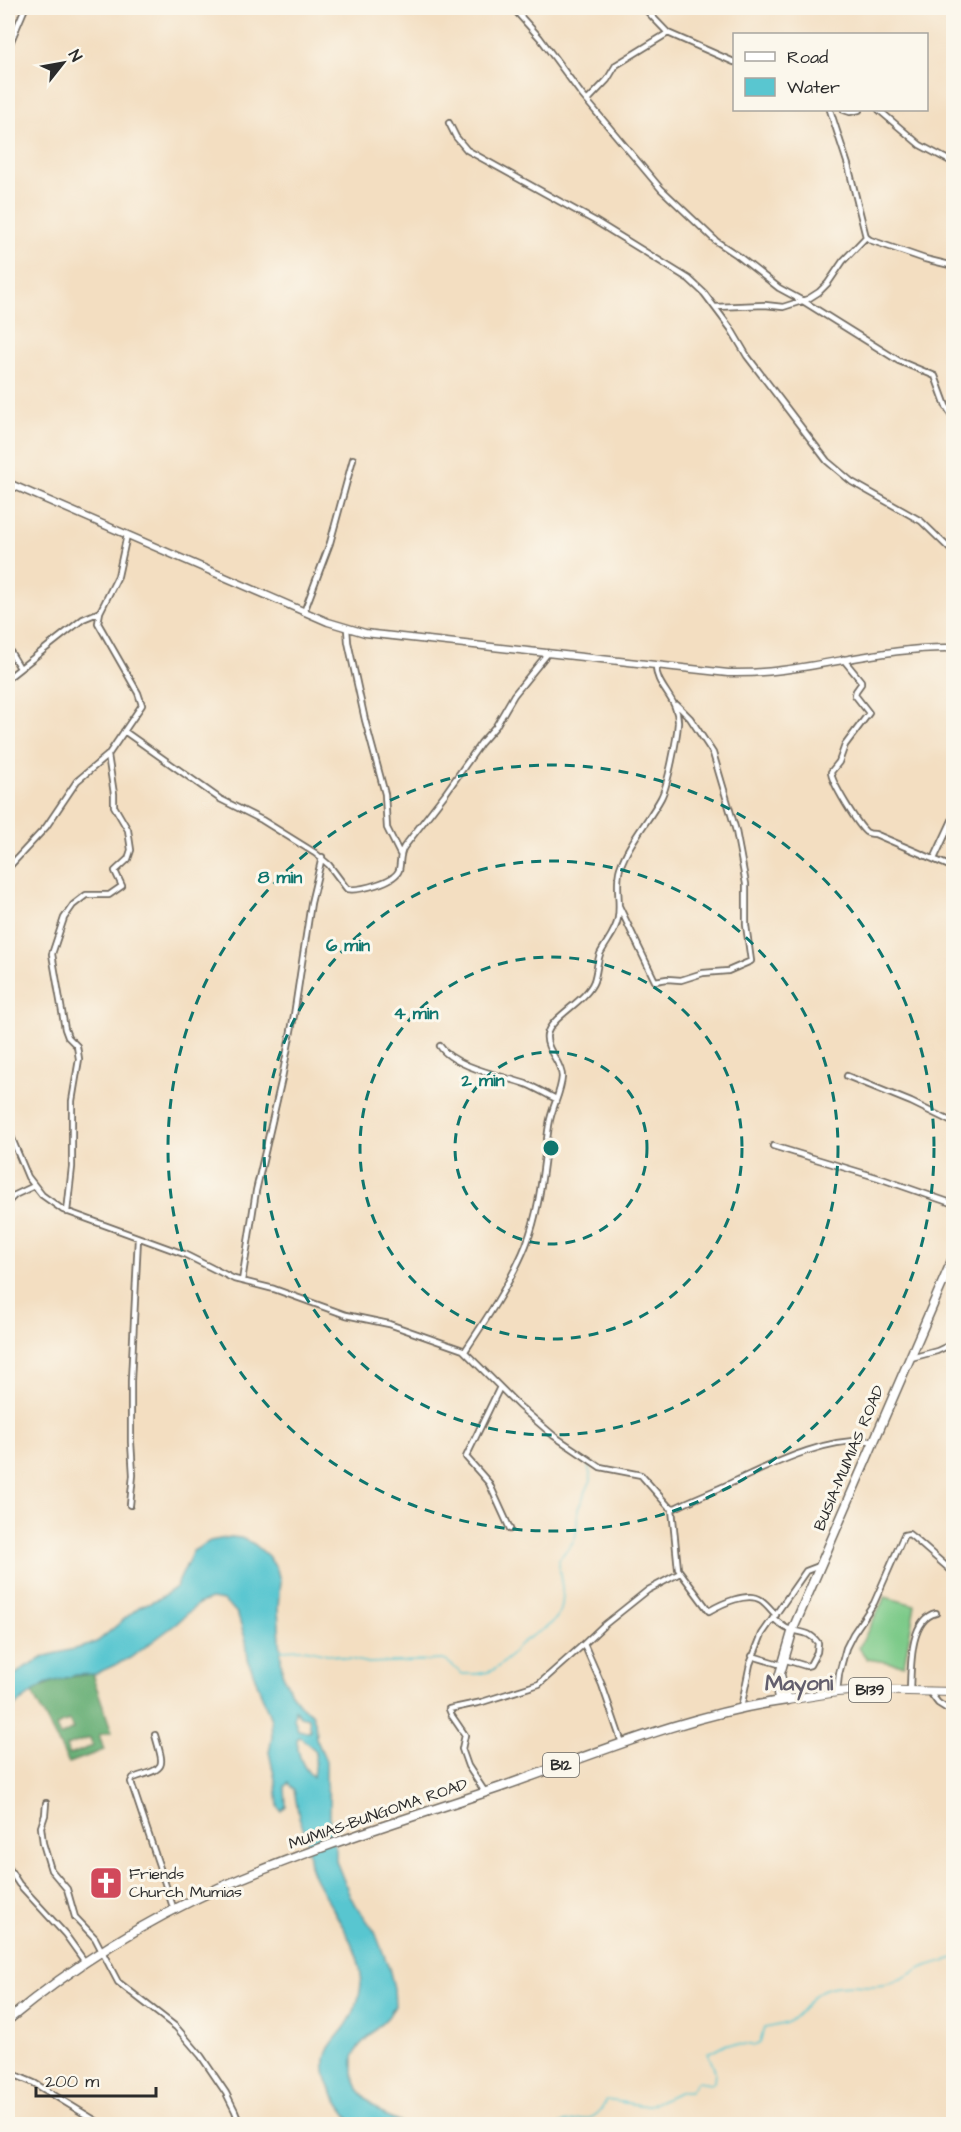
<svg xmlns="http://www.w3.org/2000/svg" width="961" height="2132" font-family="'Architects Daughter',sans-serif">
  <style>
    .green { fill: #7dca89; stroke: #547a5a; stroke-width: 1.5 }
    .forest { fill: #66ae75; stroke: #486c50; stroke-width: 1.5; fill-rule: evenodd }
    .water { fill: #59c6d0; stroke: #42787e; stroke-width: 1.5; fill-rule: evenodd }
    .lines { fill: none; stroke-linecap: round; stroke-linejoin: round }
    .stream { stroke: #59c6d0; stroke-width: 1.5 }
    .minor-casing { stroke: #716a60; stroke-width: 8 }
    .tertiary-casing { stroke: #716a60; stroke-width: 9 }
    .primary-casing { stroke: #716a60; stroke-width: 10 }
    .trunk-casing { stroke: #716a60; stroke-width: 11 }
    .minor { stroke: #fff; stroke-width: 4.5 }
    .tertiary { stroke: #fff; stroke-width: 6 }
    .primary { stroke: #fff; stroke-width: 8 }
    .trunk { stroke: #fff; stroke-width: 8 }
    .ring { fill: none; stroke: #0f766e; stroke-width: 3; stroke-dasharray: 10 8 }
    .labels { text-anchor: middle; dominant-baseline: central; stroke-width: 6; stroke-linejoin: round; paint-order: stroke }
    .shield { fill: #fbf7ec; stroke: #696865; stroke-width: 1.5 }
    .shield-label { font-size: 15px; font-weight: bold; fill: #2b2b2b }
    .street-label { font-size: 16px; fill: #2b2b2b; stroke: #fbf7ec }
    .poi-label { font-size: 16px; fill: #2b2b2b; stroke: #fbf7ec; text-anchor: start }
    .district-label { font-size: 22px; font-weight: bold; fill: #625e6d; stroke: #fbf7ec }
    .centre { fill: #0f766e; stroke: #fbf7ec; stroke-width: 3 }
    .ring-label { font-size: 18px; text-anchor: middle; font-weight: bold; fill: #0f766e; stroke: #fbf7ec; stroke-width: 6; stroke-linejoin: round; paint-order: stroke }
  </style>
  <rect width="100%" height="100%" fill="#fbf7ec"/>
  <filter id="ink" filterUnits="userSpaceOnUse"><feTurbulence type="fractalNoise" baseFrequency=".0167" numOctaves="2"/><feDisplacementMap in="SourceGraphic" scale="12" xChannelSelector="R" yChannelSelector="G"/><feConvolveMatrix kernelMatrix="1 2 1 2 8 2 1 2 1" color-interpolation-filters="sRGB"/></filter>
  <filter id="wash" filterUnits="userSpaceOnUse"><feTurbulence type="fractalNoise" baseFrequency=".008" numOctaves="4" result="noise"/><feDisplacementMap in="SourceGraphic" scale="24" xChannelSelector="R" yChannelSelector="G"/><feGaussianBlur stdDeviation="1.35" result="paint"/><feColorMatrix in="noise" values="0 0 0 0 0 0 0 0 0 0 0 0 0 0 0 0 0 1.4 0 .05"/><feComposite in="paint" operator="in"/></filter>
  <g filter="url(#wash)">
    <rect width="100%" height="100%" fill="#f3dec1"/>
    <!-- green -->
    <path class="green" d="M 885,1597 L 915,1605 L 904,1665 L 867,1659 L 859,1648 Z"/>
    <!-- forest -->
    <path class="forest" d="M 92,1674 L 112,1732 L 99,1735 L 104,1750 L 69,1763 L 32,1693 C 54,1678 67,1677 92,1674 ZM 69,1721 L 73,1729 L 60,1736 L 56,1726 ZM 90,1738 L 93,1746 L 69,1755 L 66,1746 Z"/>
    <!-- water -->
    <path class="water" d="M 231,1537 L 241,1538 L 254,1544 L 268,1556 L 277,1569 L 280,1581 L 278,1609 L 282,1672 L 291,1693 L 303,1708 L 312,1713 L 315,1721 L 316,1738 L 326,1761 L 326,1785 L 330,1800 L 330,1826 L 336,1850 L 336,1861 L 351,1898 L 375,1932 L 389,1968 L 394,1988 L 395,2006 L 388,2017 L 359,2046 L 353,2057 L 353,2075 L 358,2089 L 372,2105 L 389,2118 L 404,2124 L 354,2124 C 339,2107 316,2074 328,2050 C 331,2043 337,2037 342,2031 C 354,2016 362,1995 361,1976 C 359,1944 328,1905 314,1876 L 310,1865 L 306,1835 L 299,1817 L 294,1790 L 288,1783 L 285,1786 L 286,1806 L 281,1811 L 278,1807 L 276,1784 L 269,1752 L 272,1737 L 271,1720 L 248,1659 L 246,1641 L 238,1615 L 235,1611 L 223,1601 L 211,1599 L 198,1604 L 176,1624 L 130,1658 L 95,1674 L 76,1675 L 45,1684 L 8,1711 L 8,1680 L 27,1666 L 46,1656 L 90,1645 L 98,1641 L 139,1607 L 160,1598 L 176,1587 L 193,1551 L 210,1541 ZM 295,1710 L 300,1716 L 309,1718 L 310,1731 L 308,1732 L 298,1730 L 294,1718 ZM 300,1737 L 316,1751 L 313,1777 C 301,1766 298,1754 297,1739 Z"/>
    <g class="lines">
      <!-- stream -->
      <path class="stream" d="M 279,1650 L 305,1649 L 368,1663 L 443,1660 L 448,1662 L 462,1674 C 472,1674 484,1675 493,1670 C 508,1662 512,1651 523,1642 C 536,1632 556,1626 561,1609 C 566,1594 558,1574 559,1559 L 573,1542 L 576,1535 L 578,1509 L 591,1480 L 588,1464
        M 560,2124 C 581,2118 597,2124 606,2100 L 647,2106 L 682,2091 L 690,2091 L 697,2082 L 711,2084 L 714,2082 L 715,2071 L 708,2053 L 725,2044 L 754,2045 L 760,2042 L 764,2028 C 773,2026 781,2026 790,2021 C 805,2011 810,1993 828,1988 C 846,1982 866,1988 884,1985 C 900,1982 912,1972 927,1966 C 935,1963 945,1961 954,1958"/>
    </g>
  </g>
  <g filter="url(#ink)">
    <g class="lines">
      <defs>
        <path id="minor" d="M 513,8 L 540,38 L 582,95 L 661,189 L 716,241 L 737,255 L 779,288 L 803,301 L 899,361 L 935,376 L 946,406 L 954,419
          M 644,8 L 668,33 L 734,62
          M 8,48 L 25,8
          M 587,101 L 607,80 L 616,65 L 668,33
          M 830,110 L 848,165 L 866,237 L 870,240 L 925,259 L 954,266
          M 844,110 L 850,112 L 859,110
          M 879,110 L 920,145 L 954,163
          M 449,123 L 456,137 L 467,150 L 595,221 L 689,279 L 704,293 L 731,329 L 747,356 L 827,461 L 852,482 L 921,521 L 954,553
          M 715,307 L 765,305 L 783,307 L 808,299 L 819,292 L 828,283 L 843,261 L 866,237
          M 304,612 L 330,543 L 353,459
          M 347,629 L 348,642 L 365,720 L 385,794 L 387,828 L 400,854
          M 8,648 L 20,668
          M 843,659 L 861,681 L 861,684 L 856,691 L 855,695 L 869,713 L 845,745 L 839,762 L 831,772 C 831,782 858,825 866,832 C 869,834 872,834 875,834 L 954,868
          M 8,678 L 83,619 L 100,612
          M 124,731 L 220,799 L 262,820 L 315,853 L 329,865 L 347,889 C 359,891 395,882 399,870 C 401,862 399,855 404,847 L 445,794 L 481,743 L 496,726 L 514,695 L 548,653
          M 934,859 L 954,816
          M 8,868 L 46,827 L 77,781 L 108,755 L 142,705 L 138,693 L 98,623 L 100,612 L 118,576 L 127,535
          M 619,906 L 655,981 L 667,979 L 681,980 L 703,973 L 728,971 L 751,961 L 746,925 L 746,884 L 736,831 L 713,753 L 690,718 L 677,705
          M 440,1046 C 453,1067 503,1076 526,1084 C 536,1088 546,1094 556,1099
          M 847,1076 L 911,1102 L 954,1123
          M 8,1129 L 28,1177 L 42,1195 L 63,1210 L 184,1254 L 234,1279 L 274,1289 L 346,1315 L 389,1324 L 463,1350 L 519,1406 L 554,1436 L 600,1467 L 641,1475 L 669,1507 L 675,1508 C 693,1499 712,1492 731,1483 C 773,1464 825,1437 873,1441
          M 773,1146 L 879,1178 L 954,1204
          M 8,1202 L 15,1195 L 34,1186
          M 67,1212 L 72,1167 L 72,1101 L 79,1059 L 77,1046 L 68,1037 L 65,1029 L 52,954 L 64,918 L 73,905 L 86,895 L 109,895 L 122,886 L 115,871 L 128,859 L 131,850 L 128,830 L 114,806 L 114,794 L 108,755
          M 242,1281 L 256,1191 L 282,1078 L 294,1015 L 311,903 L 322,857
          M 465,1351 C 487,1318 511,1282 526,1245 C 541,1207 543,1165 549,1125 C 551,1109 561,1093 562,1077 C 562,1062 545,1050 547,1035 C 550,1017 586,1002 594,981 C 597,972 597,963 600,954 C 606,942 616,932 618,918 C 621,902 615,884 620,868 C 629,842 648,822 661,798 C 668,785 677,738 678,723 C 679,698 655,687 656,665
          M 911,1358 L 937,1351 L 954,1343
          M 500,1387 L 466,1457 L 489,1483 L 510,1529
          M 130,1505 L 133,1475 L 131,1442 L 131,1381 L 138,1238
          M 672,1509 L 678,1569 L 709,1611 C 721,1604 748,1591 761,1600 C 767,1604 771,1610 776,1615
          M 773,1618 C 777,1621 781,1625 786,1628 C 799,1634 808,1629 818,1643 L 817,1652 L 810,1665 L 806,1666 L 783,1659
          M 752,1656 L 782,1665
          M 910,1691 C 911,1669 909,1619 936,1613
          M 929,1691 L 938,1703 L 954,1713
          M 837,1692 L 839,1674 L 846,1648 L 853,1634 L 874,1603 L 904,1535 L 909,1534 L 914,1538 L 954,1573
          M 741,1708 L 750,1664 L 762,1634 L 806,1571 L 819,1566
          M 155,1735 C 165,1770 166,1767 133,1778 L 131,1782 L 174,1910
          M 622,1743 L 602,1685 L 584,1644 L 603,1626 L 648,1590 L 680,1573
          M 485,1792 L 468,1766 L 462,1749 L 465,1735 L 452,1716 L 449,1709 L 482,1702 L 539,1684 L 584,1644
          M 46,1803 L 45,1815 L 41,1827 L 43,1843 L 51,1870 L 67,1889 L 75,1917 L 95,1938 L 118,1982 L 176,2027 L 201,2056 L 226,2093 L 235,2111 L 240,2124
          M 8,1867 L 19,1884 L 65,1934 L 85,1962
          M 8,2072 L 34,2083 L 101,2124"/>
        <path id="tertiary" d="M 8,483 L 328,622 L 365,633 L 728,673 C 804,675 877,646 954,648"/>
        <path id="primary" d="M 787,1700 L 837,1692 L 863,1690 L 954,1692"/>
        <path id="trunk" d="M 779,1701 L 777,1684 L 793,1629 L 954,1256
          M 8,2020 C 72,1967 142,1922 219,1888 C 310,1848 407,1819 501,1787 C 595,1754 688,1714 787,1700 L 780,1675"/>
      </defs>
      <!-- minor casing -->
      <use href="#minor" class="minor-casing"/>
      <!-- tertiary casing -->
      <use href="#tertiary" class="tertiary-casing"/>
      <!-- primary casing -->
      <use href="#primary" class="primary-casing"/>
      <!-- trunk casing -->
      <use href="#trunk" class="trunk-casing"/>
      <!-- minor -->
      <use href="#minor" class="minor"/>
      <!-- tertiary -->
      <use href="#tertiary" class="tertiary"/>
      <!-- primary -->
      <use href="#primary" class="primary"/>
      <!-- trunk -->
      <use href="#trunk" class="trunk"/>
    </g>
  </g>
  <!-- distance rings -->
  <g class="ring">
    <circle cx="551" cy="1148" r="96"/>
    <circle cx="551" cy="1148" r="191"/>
    <circle cx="551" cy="1148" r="287"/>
    <circle cx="551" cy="1148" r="383"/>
  </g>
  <!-- icons -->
  <defs>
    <symbol id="church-square" viewBox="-11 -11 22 22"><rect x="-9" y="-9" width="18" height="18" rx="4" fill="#d1495b" stroke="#fbf7ec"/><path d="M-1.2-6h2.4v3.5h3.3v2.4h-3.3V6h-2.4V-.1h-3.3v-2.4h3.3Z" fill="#fff"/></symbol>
  </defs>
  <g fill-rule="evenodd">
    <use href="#church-square" x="87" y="1864" width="38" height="38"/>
  </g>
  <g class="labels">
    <!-- shield labels -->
    <g class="shield">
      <rect x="849" y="1678" width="42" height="24" rx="4.5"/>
      <rect x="543" y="1753" width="36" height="24" rx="4.5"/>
    </g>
    <g class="shield-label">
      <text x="870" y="1690">B139</text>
      <text x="561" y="1765">B12</text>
    </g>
    <!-- street labels -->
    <g class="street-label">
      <text transform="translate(849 1458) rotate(-67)">BUSIA-MUMIAS ROAD</text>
      <text transform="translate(378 1814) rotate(-19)">MUMIAS-BUNGOMA ROAD</text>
    </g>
    <!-- poi labels -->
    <g class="poi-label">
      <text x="129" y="1874">Friends<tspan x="129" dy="18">Church Mumias</tspan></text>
    </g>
    <!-- district labels -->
    <g class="district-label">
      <text x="799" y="1683">Mayoni</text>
    </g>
  </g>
  <circle cx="551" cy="1148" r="9" class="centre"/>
  <g class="ring-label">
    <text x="280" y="883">8 min</text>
    <text x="348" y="951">6 min</text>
    <text x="416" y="1019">4 min</text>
    <text x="483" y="1086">2 min</text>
  </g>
  <!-- margin -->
  <rect width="961" height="2132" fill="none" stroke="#fbf7ec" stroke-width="30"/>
  <!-- legend -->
  <rect x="733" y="33" width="195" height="78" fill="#fbf7ec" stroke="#a8a59f" stroke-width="1.5"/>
  <rect x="745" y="52" width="30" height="9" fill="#ffffff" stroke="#a8a59f" stroke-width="1.5"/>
  <text x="787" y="63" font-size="18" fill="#2b2b2b">Road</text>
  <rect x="745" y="78" width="30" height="18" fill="#59c6d0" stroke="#a8a59f" stroke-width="1.5"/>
  <text x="787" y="93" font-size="18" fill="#2b2b2b">Water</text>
  <!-- north arrow -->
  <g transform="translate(63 63) rotate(59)" stroke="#fbf7ec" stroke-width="4.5" paint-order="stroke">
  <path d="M0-4.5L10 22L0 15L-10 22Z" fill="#2b2b2b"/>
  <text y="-9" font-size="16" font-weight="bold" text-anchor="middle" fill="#2b2b2b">N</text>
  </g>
  <!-- scale -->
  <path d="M36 2087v9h120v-9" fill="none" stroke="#2b2b2b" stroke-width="3"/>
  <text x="45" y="2087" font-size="18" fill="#2b2b2b" stroke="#fbf7ec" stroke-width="4.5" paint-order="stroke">200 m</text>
</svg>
